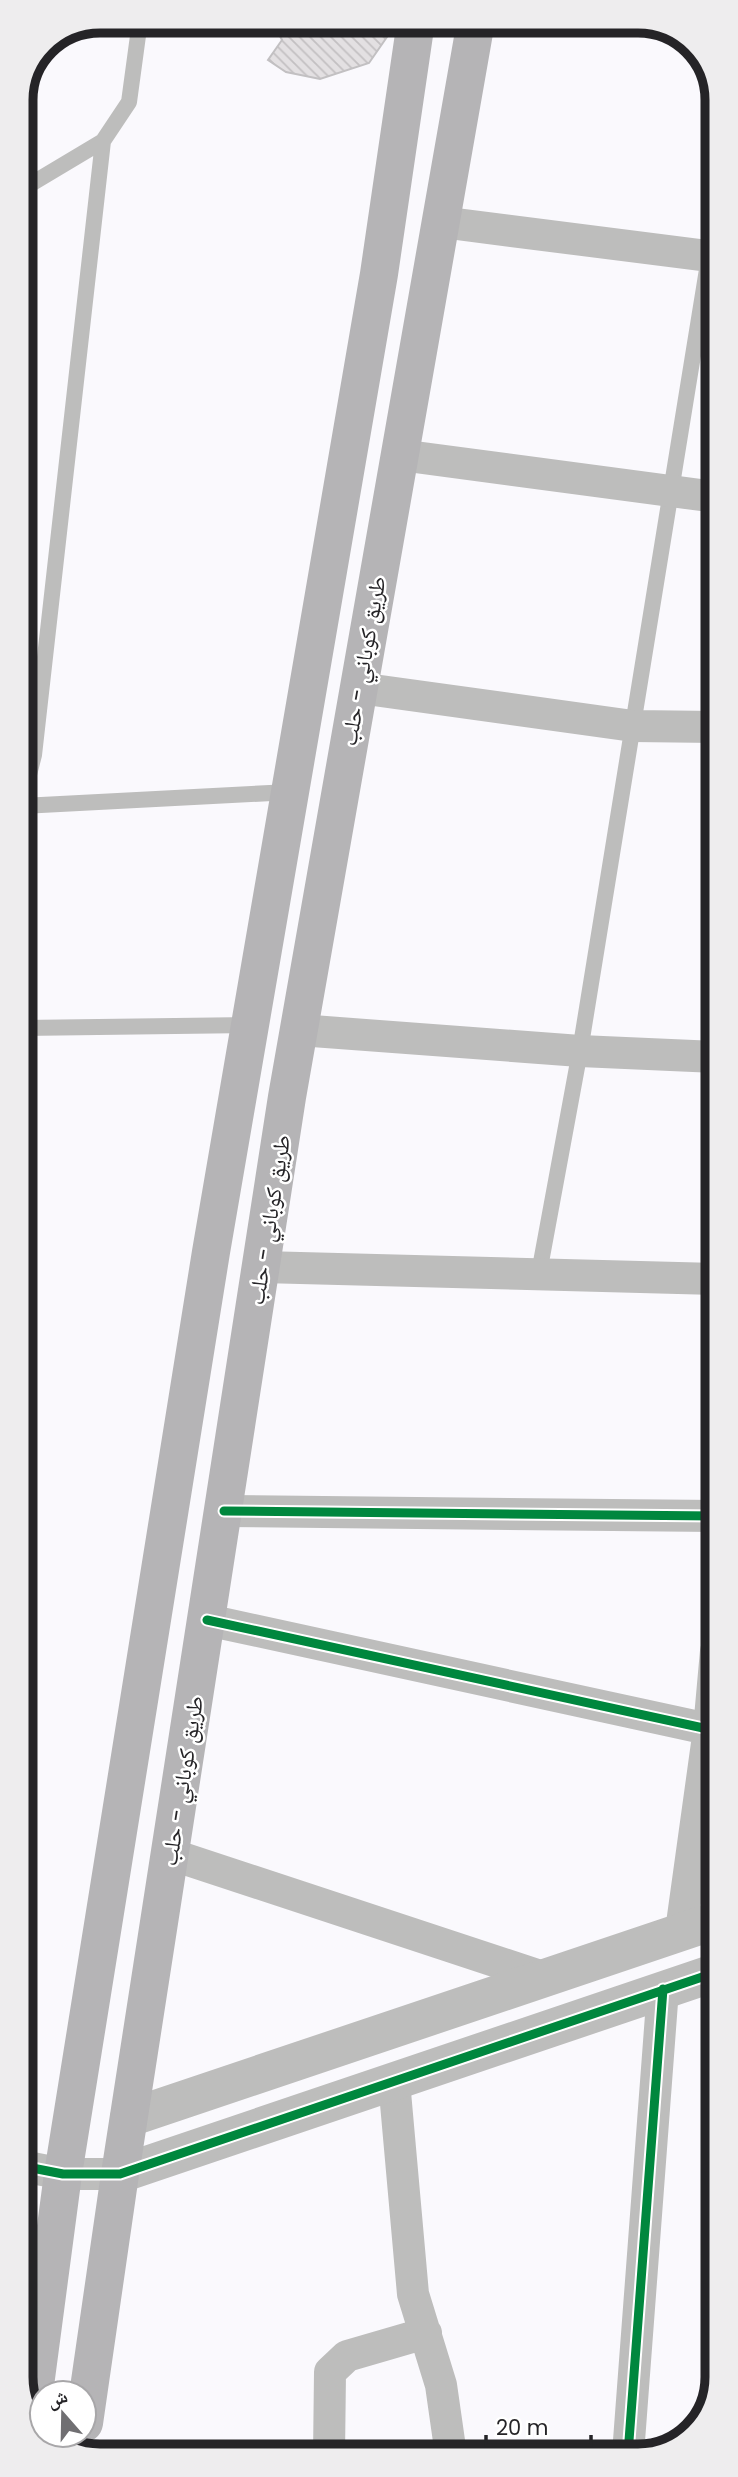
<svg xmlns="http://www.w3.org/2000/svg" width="738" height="2477" font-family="Poppins,'Noto Naskh Arabic',sans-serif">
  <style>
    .building { fill: url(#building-back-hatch); stroke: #c2c0c2; stroke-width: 2 }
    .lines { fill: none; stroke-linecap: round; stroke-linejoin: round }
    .service { stroke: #bdbdbc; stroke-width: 16 }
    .minor { stroke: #bdbdbc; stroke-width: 32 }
    .tertiary { stroke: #bdbdbc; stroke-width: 38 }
    .primary { stroke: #b5b4b6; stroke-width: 38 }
    .cycleway-casing { stroke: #fff; stroke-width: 13 }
    .cycleway { stroke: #00873e; stroke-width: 9 }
    .labels { text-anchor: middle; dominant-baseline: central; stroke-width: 5; stroke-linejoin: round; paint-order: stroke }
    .street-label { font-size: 23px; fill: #252427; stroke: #fff }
    .rim { fill: none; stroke: #252427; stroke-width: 9 }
  </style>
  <defs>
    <pattern id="building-back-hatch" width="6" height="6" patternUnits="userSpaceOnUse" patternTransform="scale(1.75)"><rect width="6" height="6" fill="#e3e0e2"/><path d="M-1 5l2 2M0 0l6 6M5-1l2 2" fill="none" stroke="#c3c0c2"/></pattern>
  </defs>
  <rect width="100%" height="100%" fill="#faf9fd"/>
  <!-- building -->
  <path class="building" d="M 272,21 L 398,21 L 369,63 L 320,79 L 286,72 L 268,60 L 282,40 Z"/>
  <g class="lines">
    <!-- service -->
    <path class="service" d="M 21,190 L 103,141 L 129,102 L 140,21
      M 22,802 L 34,755 L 103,141
      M 22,806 L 290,792
      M 22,1028 L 251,1025
      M 539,1273 L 580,1051 L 709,257"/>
    <!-- minor -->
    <path class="minor" d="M 441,222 L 716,257
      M 400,455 L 716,497
      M 359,688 L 633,726 L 716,727
      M 299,1030 L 580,1051 L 716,1057
      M 262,1267 L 716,1279
      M 224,1511 L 716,1516
      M 207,1620 L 717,1731
      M 170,1854 L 543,1977
      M 681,1931 L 709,1729 L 716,1651
      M 394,2081 L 413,2294 L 441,2385 L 451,2455
      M 22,2166 L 63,2174 L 120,2174
      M 628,2454 L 663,1989
      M 329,2455 L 330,2372 L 347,2356 L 426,2333"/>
    <!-- tertiary -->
    <path class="tertiary" d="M 129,2118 L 717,1920
      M 120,2174 L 717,1972"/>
    <!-- primary -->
    <path class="primary" d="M 32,2408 L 63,2174 L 211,1252 L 379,274 L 416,21
      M 84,2423 L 120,2174 L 287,1097 L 476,21"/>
    <defs>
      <path id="cycleway" d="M 224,1511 L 716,1516
        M 207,1620 L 717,1731
        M 22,2166 L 63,2174 L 120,2174 L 717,1972
        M 628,2454 L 663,1989"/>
    </defs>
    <!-- cycleway casing -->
    <use href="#cycleway" class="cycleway-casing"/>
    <!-- cycleway -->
    <use href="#cycleway" class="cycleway"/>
  </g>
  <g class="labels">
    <!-- street labels -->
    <g class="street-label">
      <text transform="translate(363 661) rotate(-80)">طريق كوباني - حلب</text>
      <text transform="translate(269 1220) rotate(-81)">طريق كوباني - حلب</text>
      <text transform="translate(182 1781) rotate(-81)">طريق كوباني - حلب</text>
    </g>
  </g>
  <!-- crop -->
  <path d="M0 0H738V2477H0ZM100 33H638A67 67 0 0 1 705 100V2377A67 67 0 0 1 638 2444H100A67 67 0 0 1 33 2377V100A67 67 0 0 1 100 33Z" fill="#eeedee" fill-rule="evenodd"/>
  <path class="rim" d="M100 33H638A67 67 0 0 1 705 100V2377A67 67 0 0 1 638 2444H100A67 67 0 0 1 33 2377V100A67 67 0 0 1 100 33Z"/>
  <!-- north arrow -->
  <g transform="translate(63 2414) rotate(340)"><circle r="33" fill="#ffffff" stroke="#a8a7a9" stroke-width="2"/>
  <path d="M0-5L12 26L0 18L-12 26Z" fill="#706f72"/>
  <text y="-10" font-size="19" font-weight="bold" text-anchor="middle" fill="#252427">ش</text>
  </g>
  <!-- scale -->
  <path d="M486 2435v10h105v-10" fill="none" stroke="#252427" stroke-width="3.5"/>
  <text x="496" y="2435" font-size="21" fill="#252427" stroke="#ffffff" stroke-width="5" paint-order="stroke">20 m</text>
</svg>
